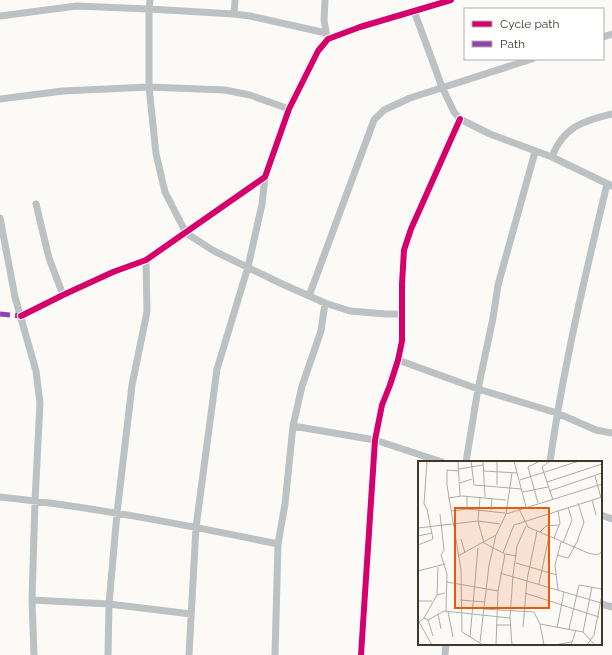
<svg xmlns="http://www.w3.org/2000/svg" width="612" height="655" font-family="Raleway,sans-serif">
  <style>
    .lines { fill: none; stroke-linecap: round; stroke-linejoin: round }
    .street { stroke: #bcc1c3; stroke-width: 7 }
    .quiet { stroke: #8e44ad; stroke-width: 5; stroke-dasharray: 10 5; stroke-linecap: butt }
    .cycleway-casing { stroke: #fff; stroke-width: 8 }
    .cycleway { stroke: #d6006c; stroke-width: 6 }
    .inset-road { fill: none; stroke: #b0aca4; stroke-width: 1 }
    .view { fill: #e8590c; fill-opacity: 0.15; stroke: #e8590c; stroke-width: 2 }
    .inset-edge { fill: none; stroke: #3e372a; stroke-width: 2 }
  </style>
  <rect width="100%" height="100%" fill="#fcfaf6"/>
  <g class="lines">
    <!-- street -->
    <path class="street" d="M 150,0 L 149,9 L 149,87 L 156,154 L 165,192 L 186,233 L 214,251 L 280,283 L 325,303 L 350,311 L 386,314 L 401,314
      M 325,0 L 324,20 L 327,37
      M 414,11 L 442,87 L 454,112 L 460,119 L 490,134 L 552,157 L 612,186
      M 234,14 L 235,0
      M 0,16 L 77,6 L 149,9 L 234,14 L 250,16 L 326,33
      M 603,37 L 612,34
      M 0,99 L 63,91 L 149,87 L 225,90 L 250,95 L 289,109
      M 552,157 C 563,127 583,121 612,114
      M 36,204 L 49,258 L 63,295
      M 0,218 L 15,297 L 36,371 L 40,403 L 35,501 L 32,600 L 34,655
      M 309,296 L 374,120 L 384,110 L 410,98 L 532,59
      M 21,316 L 63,295 L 113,272 L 146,260 L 265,177 L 289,109 L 318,51 L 328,39 L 360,27 L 451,0
      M 398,360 L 478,389 L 557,413 L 596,430 L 612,433
      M 293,426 L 375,440 L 442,462
      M 466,462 L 478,389 L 493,318 L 498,285 L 535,152
      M 550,462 C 563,368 585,276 607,184
      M 0,497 C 94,507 186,525 278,544
      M 601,515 L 612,519
      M 32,600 L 109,604 L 191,614
      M 601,604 L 612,607
      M 108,655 L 109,604 L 117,513 L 132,385 L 147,312 L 146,260
      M 189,655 L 196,527 L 217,369 L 248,267 L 262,204 L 265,177
      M 275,655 L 278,544 L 285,504 L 293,426 L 302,386 L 321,331 L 325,303
      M 361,655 L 375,440 L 382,405 L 390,385 L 398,360 L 402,341 L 402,284 L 404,250 L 411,229 L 460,119
      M 445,655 L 446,644"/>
    <!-- quiet -->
    <path class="quiet" d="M 0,314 L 21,316"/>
    <defs>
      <path id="cycleway" d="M 21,316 L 63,295 L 113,272 L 146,260 L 265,177 L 289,109 L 318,51 L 328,39 L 360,27 L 451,0
        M 361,655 L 375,440 L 382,405 L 390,385 L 398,360 L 402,341 L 402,284 L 404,250 L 411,229 L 460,119"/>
    </defs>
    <!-- cycleway casing -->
    <use href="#cycleway" class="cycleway-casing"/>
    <!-- cycleway -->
    <use href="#cycleway" class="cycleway"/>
  </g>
  <!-- overview -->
  <g transform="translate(418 461)">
    <rect width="184" height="184" fill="#fcfaf6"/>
    <path class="inset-road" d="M 40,0 L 42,35M 53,0 L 56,24 L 104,28M 65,0 L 67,36M 79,0 L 79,24M 96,0 L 108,46M 132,0 L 124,6 L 135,39M 41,8 L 65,4M 41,10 L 29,9 L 29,24 L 43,109 L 44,171 L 65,184M 66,10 L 99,12M 177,15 L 183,37M 102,19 L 161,0M 129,21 L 184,3M 42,22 L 54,18M 131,30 L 184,12M 105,31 L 130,26M 49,35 L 49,48M 62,36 L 60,60 L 66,82 L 87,93 L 99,95M 30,37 L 44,35 L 88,39M 174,39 L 178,54M 120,42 L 110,6 L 122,0M 101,48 L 110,66 L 170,92 L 179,94 L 184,91M 73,49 L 74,37M 33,50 L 49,48 L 87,52M 22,53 L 26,89 L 23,94 L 29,113 L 28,150M 88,53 L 94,12M 0,67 L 60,60 L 82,63M 122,71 L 128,65 L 141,64M 0,75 L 14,72M 136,77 L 142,62 L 140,49M 43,78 L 47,92M 145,82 L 154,59 L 150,46M 0,84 L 15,78 L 9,48 L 6,43 L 9,0M 85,92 L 96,64 L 184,36M 139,94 L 150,97 L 159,81 L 166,61 L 160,42M 40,95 L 78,74 L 88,53 L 184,23M 98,102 L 139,114M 0,110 L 27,103M 82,112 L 183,142M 29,121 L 80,130M 121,123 L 131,75M 140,129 L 137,104 L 143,81M 107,132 L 181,156M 19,134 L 20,106M 42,139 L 67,141M 0,140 L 14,140M 66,148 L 116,151 L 122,163 L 165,171 L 174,126M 30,151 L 35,176M 20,153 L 23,168M 6,157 L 10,159 L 15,175M 10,159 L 26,150 L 92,157M 1,161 L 14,184M 0,162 L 6,157 L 19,134 L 27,132M 122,163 L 126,184M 78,164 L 93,164M 105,166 L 109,119 L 119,70M 139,167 L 146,131M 151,168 L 161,124 L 184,128M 165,171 L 177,184M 52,176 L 60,87M 62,181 L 71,104 L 78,74M 78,184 L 80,130 L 87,93M 94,184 L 92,157 L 95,114 L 99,85 L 108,65M 137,184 L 153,181M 153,184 L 158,169M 169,184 L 176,174 L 184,134"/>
    <path class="view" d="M 37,47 L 131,47 L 131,147 L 37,147 Z"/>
    <rect width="184" height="184" class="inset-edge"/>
  </g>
  <!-- legend -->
  <rect x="464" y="8" width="140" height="52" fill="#ffffff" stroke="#b2afaa"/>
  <rect x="472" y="21" width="20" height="6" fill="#d6006c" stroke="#b2afaa"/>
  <text x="500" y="28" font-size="12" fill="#3e372a">Cycle path</text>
  <rect x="472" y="41" width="20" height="6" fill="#8e44ad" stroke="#b2afaa"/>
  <text x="500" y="48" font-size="12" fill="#3e372a">Path</text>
</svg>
